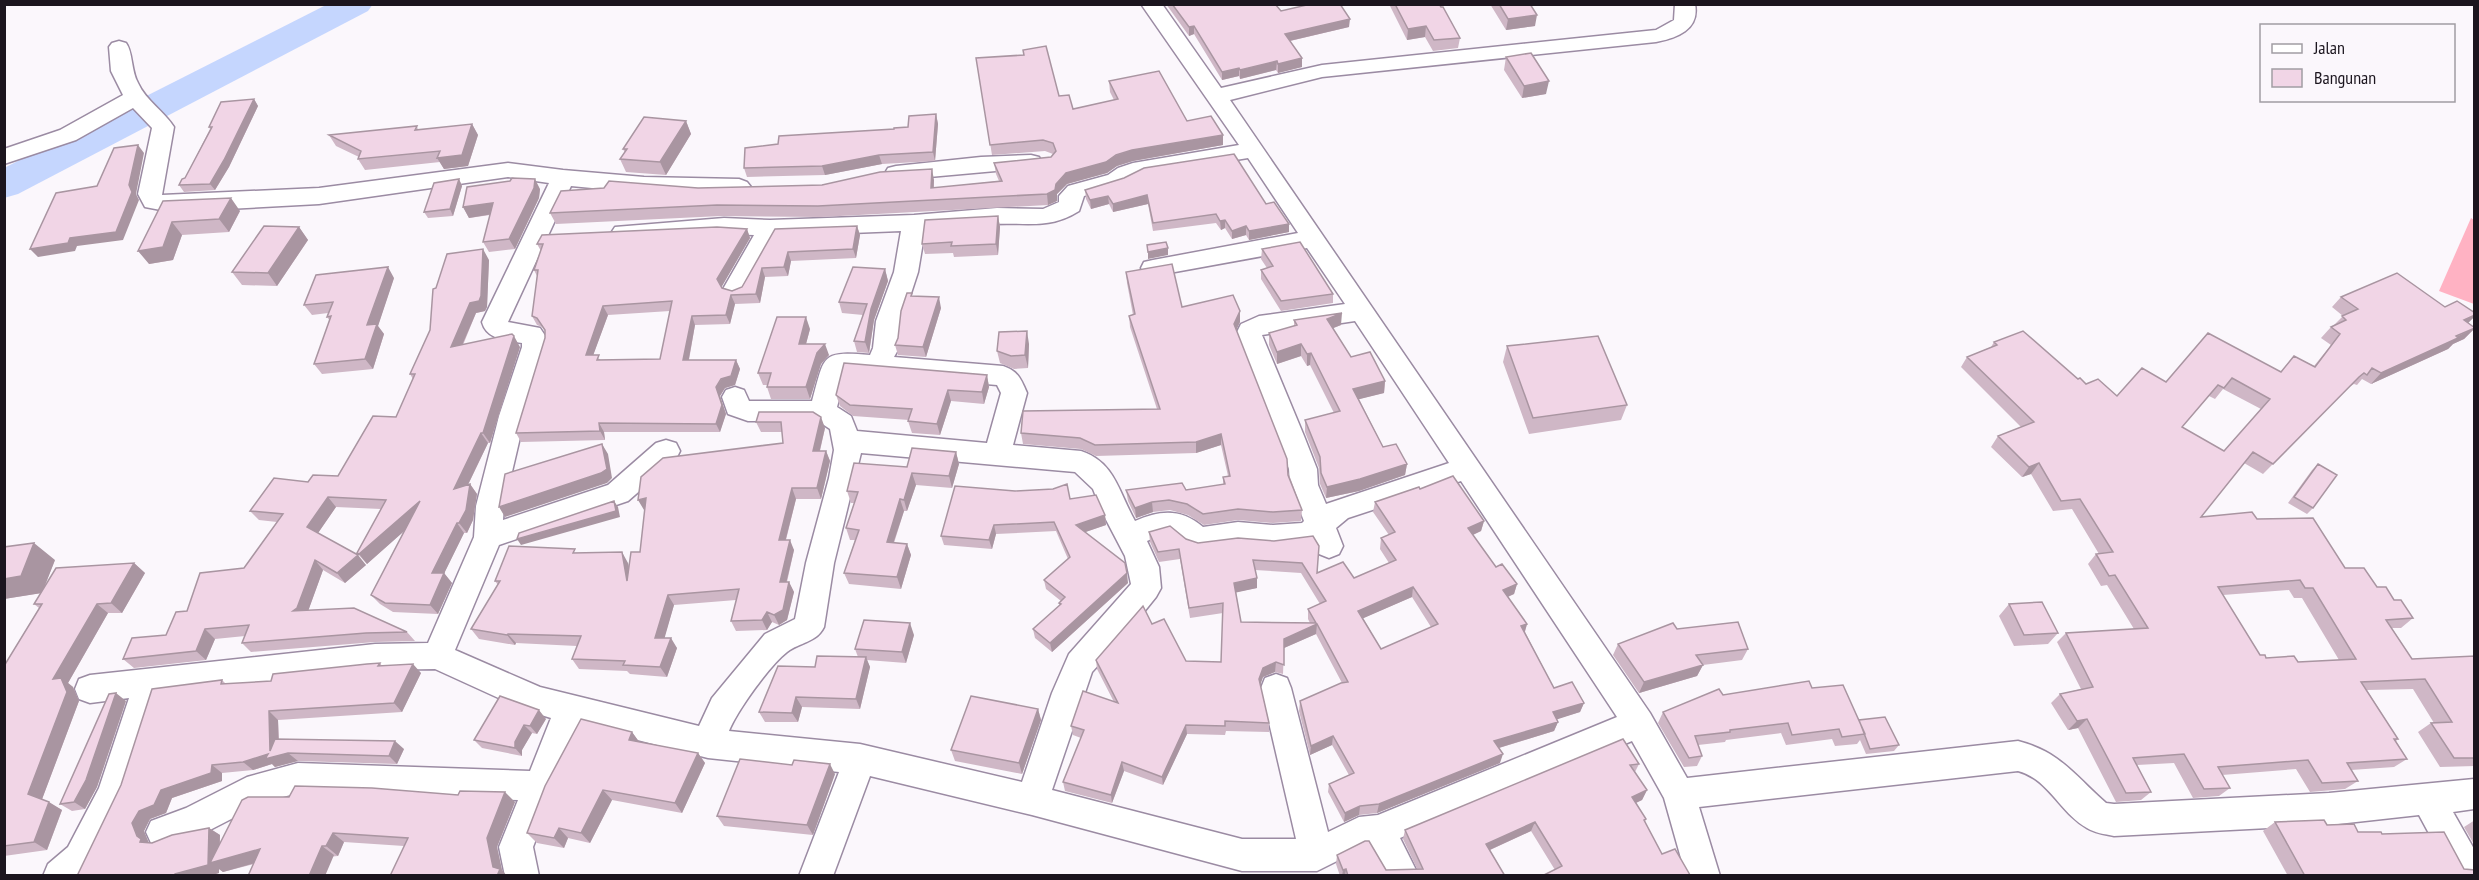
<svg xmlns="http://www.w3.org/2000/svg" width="2479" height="880" font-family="'PT Sans Narrow',sans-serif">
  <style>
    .green { fill: #ffb2c3 }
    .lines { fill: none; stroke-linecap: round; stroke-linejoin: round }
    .river { fill: #c5d6fe; fill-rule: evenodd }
    .minor-casing { stroke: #9b8ba3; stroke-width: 3 }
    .minor { fill: #fff; fill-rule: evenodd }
    .wall { fill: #cfb7c6; fill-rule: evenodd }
    .shaded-wall { fill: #a995a1 }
    .building { fill: #f1d5e6; stroke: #a995a1; stroke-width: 1.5; fill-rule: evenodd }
  </style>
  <rect width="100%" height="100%" fill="#fbf7fc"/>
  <!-- green -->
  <path class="green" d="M 2471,218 L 2474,220 L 2474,304 L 2439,291 Z"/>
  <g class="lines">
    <!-- river -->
    <path class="river" d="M 328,4 L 373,4 L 368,11 L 18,194 L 4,198 L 4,168 Z"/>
    <defs>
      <path id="minor" d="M 1141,4 L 1162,4 L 1221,88 L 1322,65 L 1656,30 L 1674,20 L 1675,4 L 1695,4 C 1700,30 1676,38 1656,42 L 1322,77 L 1230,100 L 1650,713 L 1687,778 L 2018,741 C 2061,752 2075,776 2106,803 L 2114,804 L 2329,793 L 2474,779 L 2474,809 L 2453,812 L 2474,849 L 2474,876 L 2452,876 L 2419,815 L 2329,825 L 2114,836 C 2104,834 2095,833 2087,828 C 2060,813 2049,779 2018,771 L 1699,807 L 1720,876 L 1686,876 L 1664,798 L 1632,741 L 1400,838 L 1419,876 L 1384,876 L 1369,848 L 1363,848 L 1317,871 L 1242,871 L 1032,815 L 870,776 L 833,876 L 799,876 L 839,772 L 708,758 L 579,725 L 533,847 L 539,876 L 505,876 L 499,847 L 518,800 L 298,793 L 264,802 L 206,832 L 163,848 L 151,843 L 146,832 L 151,821 L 186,808 L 247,777 L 298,763 L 530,771 L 551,718 L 525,710 L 435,669 L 375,670 L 161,695 L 130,792 L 92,871 L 88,876 L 43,876 L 48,864 L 68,847 L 99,788 L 129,698 L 90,703 L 79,699 L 75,689 L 79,679 L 90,675 L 375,644 L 428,643 L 474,537 L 476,506 L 499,416 L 522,347 L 522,343 C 506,340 487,340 482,322 L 549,183 L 508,177 L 319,204 L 171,212 L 145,207 L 138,194 L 152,128 L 133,108 L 76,140 L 4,164 L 4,149 L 60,130 L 123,95 L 111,71 L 109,47 L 112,43 L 119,41 L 126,43 C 133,52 131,71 138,83 C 146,101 164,111 174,127 L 162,195 L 319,188 L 508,163 L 563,170 L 644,177 L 739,179 L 747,182 L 751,187 L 747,192 L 739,195 L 644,193 L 571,186 L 508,322 L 540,328 L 548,340 L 548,347 L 525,416 L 504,506 L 503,520 L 608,485 L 656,443 L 666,440 L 676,443 L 680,451 L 676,459 L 628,501 L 499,545 L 455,650 L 540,687 L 699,726 L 712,698 L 765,634 L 795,619 L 806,563 L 829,478 L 834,450 L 830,429 L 818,421 L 748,421 L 728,414 L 722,397 L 726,390 L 735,387 L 744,390 L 749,401 L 812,401 C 825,355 820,351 870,355 L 873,348 L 876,321 L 894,272 L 901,231 L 777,236 L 744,295 L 735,298 L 726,295 L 723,289 L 754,235 L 724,234 L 623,241 L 615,239 L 611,233 L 615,227 L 724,218 L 770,220 L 914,215 L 997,208 L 1043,209 L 1059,202 L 1059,196 L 1068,186 L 1108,175 L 1118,168 L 1133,163 L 1239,145 ZM 1248,158 L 1298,233 L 1153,260 L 1144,262 L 1141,268 L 1144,274 L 1153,276 L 1307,248 L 1345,304 L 1259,316 L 1241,324 L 1236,334 L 1289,469 L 1290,485 L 1304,521 L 1302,523 L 1273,525 L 1238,522 L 1203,527 C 1181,508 1160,510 1135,521 C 1119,493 1115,462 1081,451 L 1013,445 L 1027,393 C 1021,379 1018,371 1003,366 L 894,357 L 899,348 L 902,321 L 918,272 L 925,230 C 948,228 971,226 994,224 C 1027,222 1049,230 1079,211 L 1084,196 L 1124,185 L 1144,175 ZM 1355,321 L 1449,463 L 1326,504 L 1318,485 L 1317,469 L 1304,436 L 1262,335 ZM 846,372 L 997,385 L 1001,393 L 987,443 L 857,431 L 851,416 L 837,407 ZM 861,453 L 1075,472 L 1093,489 L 1102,512 L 1125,556 L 1131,584 L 1069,654 L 1052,693 L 1022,782 L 860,744 L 729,731 C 737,711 770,665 787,652 C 800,642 816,643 824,627 L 834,563 ZM 1461,481 L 1617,717 L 1378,815 L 1359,817 L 1328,832 L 1291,688 L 1287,678 L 1276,674 L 1265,678 L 1261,688 L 1296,839 L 1242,839 L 1052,790 L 1092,672 L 1123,638 L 1156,597 L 1161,588 L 1159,567 L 1147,541 L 1161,535 L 1171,534 L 1188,547 L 1198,551 L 1238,546 L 1273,549 L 1314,544 L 1319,554 L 1329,558 L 1339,554 L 1343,546 L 1336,528 L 1348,518 Z
        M 1031,155 L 1039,157 L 1042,162 L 1039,167 L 896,180 L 888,178 L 885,173 L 888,168 L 896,166 L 981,157 Z"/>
    </defs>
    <!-- minor casing -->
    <use href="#minor" class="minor-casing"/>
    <!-- minor -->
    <use href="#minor" class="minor"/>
  </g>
  <!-- wall -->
  <path class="wall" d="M 1166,4 L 1275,4 L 1281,11 L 1349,27 L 1290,41 L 1302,58 L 1302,67 L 1278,73 L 1276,70 L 1240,79 L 1239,76 L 1222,80 L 1194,34 L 1189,36 Z
    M 1389,4 L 1439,4 L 1460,38 L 1458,48 L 1433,51 L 1425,37 L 1407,40 Z
    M 1490,4 L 1530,4 L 1535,26 L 1506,30 Z
    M 1506,57 L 1546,94 L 1522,98 L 1504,70 Z
    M 976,58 L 1059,96 L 1073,109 L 1114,100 L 1110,92 L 1109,81 L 1187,121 L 1223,145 L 1133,161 L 1117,166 L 1107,173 L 1067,184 L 1057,194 L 1057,201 L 1048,205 L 821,217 L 721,216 L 556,224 L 550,213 L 698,188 L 822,185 L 934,180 L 934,188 L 999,181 L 996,174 L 994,163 L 1051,157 L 1053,154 L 1045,151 L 992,155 Z
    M 254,99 L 258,106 L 229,167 L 215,190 L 184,192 L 179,185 L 185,178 L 210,129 L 209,127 Z
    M 936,114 L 938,124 L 935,161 L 882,164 L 825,175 L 747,177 L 744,168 L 908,127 Z
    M 686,121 L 691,134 L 666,175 L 626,172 L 620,159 L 625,153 L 623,149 Z
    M 472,124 L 478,135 L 468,166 L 444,169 L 440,162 L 365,170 L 358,159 L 359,157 L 336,146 L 329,135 L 417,126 L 418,130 Z
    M 459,179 L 462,186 L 453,216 L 428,218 L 424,212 Z
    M 540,189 L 539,198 L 515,249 L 489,252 L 483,242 L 490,215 L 469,218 L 463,207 Z
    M 1085,190 L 1266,204 L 1289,232 L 1249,240 L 1246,235 L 1232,239 L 1225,228 L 1221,230 L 1216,223 L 1153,231 L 1148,204 L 1113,212 L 1109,204 L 1091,209 L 1086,199 Z
    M 163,201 L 240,211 L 229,232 L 182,235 L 173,260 L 149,264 Z
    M 998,216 L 1000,227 L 998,255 L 954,257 L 953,253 L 925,254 L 922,244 Z
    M 857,226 L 860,235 L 856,258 L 791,261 L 788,276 L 765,277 L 760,303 L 735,304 L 730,324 L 695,325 L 689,360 L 736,360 L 740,369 L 735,385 L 725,388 L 720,396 L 726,414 L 720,432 L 604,432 L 605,440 L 521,442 L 516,433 L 545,338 L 545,331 L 542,327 L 537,325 L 532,316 L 537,276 L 534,270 L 541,251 L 537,244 L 747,229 L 750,238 L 721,287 L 732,291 L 742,287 L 775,229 ZM 670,311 L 660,359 L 601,360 L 593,355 L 608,315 Z
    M 299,227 L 308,240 L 277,286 L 242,285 L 232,272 Z
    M 1262,249 L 1333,294 L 1333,303 L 1281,311 L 1261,279 L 1261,270 L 1267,268 L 1261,259 Z
    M 489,260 L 487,307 L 485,311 L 476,313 L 463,345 L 520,347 L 490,443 L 488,443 L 468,485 L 470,484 L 477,494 L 473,520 L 467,533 L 464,533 L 444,573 L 452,583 L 438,614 L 393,612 L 380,604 L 371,595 L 404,531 L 367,564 L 365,562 L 357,553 L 381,509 L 336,507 L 318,533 L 366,565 L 345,583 L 323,570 L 308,611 L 407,632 L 415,641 L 375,642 L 251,652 L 242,643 L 245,636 L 215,639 L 206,660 L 134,668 L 123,659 L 166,635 L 187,611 L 244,568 L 277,522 L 259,520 L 250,511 L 308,482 L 338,476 L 396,417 L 413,379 L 410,374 L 430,330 L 436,288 Z
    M 885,269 L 888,281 L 874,320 L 869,353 L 857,352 L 854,341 L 863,315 L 842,313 L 839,302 Z
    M 1126,272 L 1182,307 L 1240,322 L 1236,330 L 1302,510 L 1301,521 L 1273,523 L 1238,520 L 1204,525 L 1188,515 L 1170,510 L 1153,512 L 1136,518 L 1128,501 L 1126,490 L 1186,490 L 1223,485 L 1223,477 L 1228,476 L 1221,445 L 1196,453 L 1096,456 L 1081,449 L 1023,444 L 1021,433 L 1157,409 L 1130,327 L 1129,316 L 1133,315 L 1127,283 Z
    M 394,278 L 378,326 L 384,334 L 373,369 L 322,374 L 314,364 L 330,321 L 327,317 L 328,313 L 312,315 L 304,305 Z
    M 912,296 L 941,308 L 926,357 L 898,355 L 895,345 L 898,338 Z
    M 2341,297 L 2445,307 L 2475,313 L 2475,316 L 2468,323 L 2475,328 L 2464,339 L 2453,344 L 2448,349 L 2371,384 L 2362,379 L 2357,385 L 2354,384 L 2349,387 L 2263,474 L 2244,463 L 2201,517 L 2257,519 L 2377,587 L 2394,600 L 2413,618 L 2401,628 L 2392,628 L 2412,659 L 2475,656 L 2475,766 L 2440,767 L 2418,732 L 2431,723 L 2434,723 L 2413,689 L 2367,690 L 2398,739 L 2396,741 L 2407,759 L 2394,767 L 2351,770 L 2358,781 L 2345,789 L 2310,792 L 2296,769 L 2222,775 L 2230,788 L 2219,796 L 2193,798 L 2174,763 L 2137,765 L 2151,792 L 2141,800 L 2116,802 L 2078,728 L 2068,730 L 2051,703 L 2060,694 L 2081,689 L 2057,642 L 2066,633 L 2134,629 L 2107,585 L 2101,586 L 2088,564 L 2096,554 L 2099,554 L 2072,509 L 2053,511 L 2031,474 L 2022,477 L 1991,447 L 1998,436 L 2021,427 L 1961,367 L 1967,357 L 1991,347 L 1994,342 L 2086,384 L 2117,396 L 2166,382 L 2281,372 L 2294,356 L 2314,366 L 2331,345 L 2321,338 L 2331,327 L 2333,326 L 2343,316 L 2332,307 ZM 2223,389 L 2261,409 L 2224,451 L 2182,427 L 2209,396 L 2215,399 ZM 2289,590 L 2294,598 L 2302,598 L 2339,660 L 2298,662 L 2266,658 L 2260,655 L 2223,595 Z
    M 1294,320 L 1341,325 L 1333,328 L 1351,357 L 1385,381 L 1384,393 L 1359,399 L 1383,447 L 1407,464 L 1405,475 L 1359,491 L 1326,498 L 1320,484 L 1319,468 L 1305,432 L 1305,420 L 1334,413 L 1310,365 L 1307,366 L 1301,356 L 1277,364 L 1269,345 L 1269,333 L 1294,326 Z
    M 810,329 L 806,344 L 829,355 L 821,364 L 810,399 L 771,399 L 767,387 L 767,385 L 763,385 L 758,373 Z
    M 1029,344 L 1028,368 L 1014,369 L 1000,363 L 997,351 Z
    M 1507,346 L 1627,405 L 1621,420 L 1529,434 L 1503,362 Z
    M 987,375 L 989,387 L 984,404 L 951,401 L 940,435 L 912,433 L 908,421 L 909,420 L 853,416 L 840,406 L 836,395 Z
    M 759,412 L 825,428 L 820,451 L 826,451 L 830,461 L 821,499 L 796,499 L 786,540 L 794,550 L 787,582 L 789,582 L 794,592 L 787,620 L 779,625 L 772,622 L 767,630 L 736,631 L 731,621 L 736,600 L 674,605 L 664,638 L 677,648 L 667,677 L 630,674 L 627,671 L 579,669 L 572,659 L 577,646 L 516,643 L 515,645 L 479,639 L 471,629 L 498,585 L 495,581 L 578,553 L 628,563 L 629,567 L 640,552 L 645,510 L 644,510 L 783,443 L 782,432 L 761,432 L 756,422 Z
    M 956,452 L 959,464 L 952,488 L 916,485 L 907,511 L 904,511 L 894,543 L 907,544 L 911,555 L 901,589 L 849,584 L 844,573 L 855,540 L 850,540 L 846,528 L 854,503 L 851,503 L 847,491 L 907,467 Z
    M 2318,464 L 2313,508 L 2307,514 L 2288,503 L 2312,470 Z
    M 1420,489 L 1484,521 L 1481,531 L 1473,535 L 1496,567 L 1517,584 L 1514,594 L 1508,597 L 1527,624 L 1525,632 L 1554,688 L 1584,703 L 1580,712 L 1556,719 L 1558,722 L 1554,731 L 1499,748 L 1500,763 L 1377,813 L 1359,815 L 1344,822 L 1328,792 L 1329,784 L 1349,775 L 1332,745 L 1310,755 L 1299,711 L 1300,701 L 1342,683 L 1316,634 L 1284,648 L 1283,674 L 1275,672 L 1263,677 L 1260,684 L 1269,723 L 1269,732 L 1226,731 L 1225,735 L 1187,734 L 1163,785 L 1124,771 L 1112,803 L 1065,791 L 1063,782 L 1081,738 L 1073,735 L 1071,726 L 1114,702 L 1097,669 L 1096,660 L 1152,624 L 1186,661 L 1221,662 L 1223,613 L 1190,618 L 1180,559 L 1159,562 L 1150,542 L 1149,532 L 1186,539 L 1198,543 L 1274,541 L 1317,573 L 1354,578 L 1389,563 L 1380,549 L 1381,538 L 1389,535 L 1373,512 L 1375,502 ZM 1255,570 L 1301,573 L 1320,604 L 1308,609 L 1308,619 L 1310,623 L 1241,622 L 1236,592 L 1257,588 L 1257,578 ZM 1412,597 L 1431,627 L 1381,649 L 1363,618 Z
    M 1070,499 L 1105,515 L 1106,525 L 1085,532 L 1128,583 L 1052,652 L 1035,638 L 1033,629 L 1060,606 L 1059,603 L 1061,601 L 1046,589 L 1044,580 L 1068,559 L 1056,531 L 996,534 L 992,549 L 944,545 L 941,536 Z
    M 55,560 L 43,590 L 134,563 L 145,573 L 122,613 L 108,613 L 68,683 L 73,687 L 79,701 L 42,799 L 62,810 L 47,850 L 4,856 L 4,666 L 39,608 L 34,604 L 41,593 L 4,599 Z
    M 2009,604 L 2058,633 L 2048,644 L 2014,646 L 1999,616 Z
    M 1677,629 L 1748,649 L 1742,660 L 1703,665 L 1697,676 L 1639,693 L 1613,655 L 1618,644 Z
    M 914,635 L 906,663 L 867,660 L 870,667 L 860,709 L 802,707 L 798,722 L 765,722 L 759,712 L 815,667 L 858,657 L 855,649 Z
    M 380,663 L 382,666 L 421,673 L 402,712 L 278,720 L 279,739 L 404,749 L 397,764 L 298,761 L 275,767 L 272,764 L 253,770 L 222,773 L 222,781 L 172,798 L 166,813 L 150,819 L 144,831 L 148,842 L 152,843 L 209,828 L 220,835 L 220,843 L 515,802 L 497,847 L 502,870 L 404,846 L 344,842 L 338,856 L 254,864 L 223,872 L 219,869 L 219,873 L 209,876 L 77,876 L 222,680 L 226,684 L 271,681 Z
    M 1812,688 L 1859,720 L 1899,745 L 1894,751 L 1866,754 L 1860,740 L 1857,744 L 1835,746 L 1832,739 L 1786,745 L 1781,733 L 1726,740 L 1725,742 L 1698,745 L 1702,756 L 1697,766 L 1684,767 L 1658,723 L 1663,712 Z
    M 126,701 L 97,787 L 85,809 L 72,811 L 60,804 Z
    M 1038,709 L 1041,720 L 1022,774 L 955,761 L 951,750 Z
    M 546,719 L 537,734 L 532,733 L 522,750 L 522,756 L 482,748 L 474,740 Z
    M 632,732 L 639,742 L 698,753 L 705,763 L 682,813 L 612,800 L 590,843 L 568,838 L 564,848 L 537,843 L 527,833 Z
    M 1623,739 L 1639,764 L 1635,772 L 1647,790 L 1642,800 L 1636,803 L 1646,819 L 1645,822 L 1662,854 L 1690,875 L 1555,870 L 1531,831 L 1490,850 L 1505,876 L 1340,876 L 1336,864 L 1337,855 L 1386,870 L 1417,869 L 1403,839 L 1405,830 Z
    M 835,774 L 813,835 L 724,826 L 717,816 Z
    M 2475,820 L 2475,846 L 2464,827 Z
    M 2275,822 L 2327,825 L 2358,832 L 2382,834 L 2464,869 L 2475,876 L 2288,876 L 2263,831 Z"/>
  <!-- shaded-wall -->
  <path class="shaded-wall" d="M 1537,15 L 1535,26 L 1506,30 L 1508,19 Z
    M 1350,19 L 1349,27 L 1285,42 L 1285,34 Z
    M 1194,26 L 1194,34 L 1189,36 L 1189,27 Z
    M 1426,26 L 1425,37 L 1407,40 L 1408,29 Z
    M 1302,58 L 1302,67 L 1278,73 L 1278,64 Z
    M 1277,61 L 1276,70 L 1240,79 L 1240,70 Z
    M 1239,68 L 1239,76 L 1222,80 L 1222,72 Z
    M 1549,81 L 1546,94 L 1522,98 L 1524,86 Z
    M 254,99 L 258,106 L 229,167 L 215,190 L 210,184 Z
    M 936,114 L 938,124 L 935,161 L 933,152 Z
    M 686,121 L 691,134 L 666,175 L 660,162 Z
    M 472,124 L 478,135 L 468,166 L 444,169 L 437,158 Z
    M 1223,135 L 1223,145 L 1133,161 L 1117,166 L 1107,173 L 1067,184 L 1057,194 L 1057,201 L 1048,205 L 1047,194 L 1066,173 L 1132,150 Z
    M 138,145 L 144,153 L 136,194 L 139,200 L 123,240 L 77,246 L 75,251 L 38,257 L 30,249 L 129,185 Z
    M 879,155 L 882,164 L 825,175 L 822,166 Z
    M 932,169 L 934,180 L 933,199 L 931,188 Z
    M 459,179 L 462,186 L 453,216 L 450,209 Z
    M 535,179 L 540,189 L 539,198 L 515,249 L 509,239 Z
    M 1147,195 L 1148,204 L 1113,212 L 1113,204 Z
    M 1108,196 L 1109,204 L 1091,209 L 1090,200 Z
    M 231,198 L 240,211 L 229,232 L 219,219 Z
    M 493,203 L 499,213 L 469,218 L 463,207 Z
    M 998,216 L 1000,227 L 998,255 L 996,244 Z
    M 1225,220 L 1225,228 L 1221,230 L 1220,221 Z
    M 172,222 L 182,235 L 173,260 L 149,264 L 138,251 Z
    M 1289,224 L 1289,232 L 1249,240 L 1249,231 Z
    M 857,226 L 860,235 L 856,258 L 853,249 Z
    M 1246,226 L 1246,235 L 1232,239 L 1232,231 Z
    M 299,227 L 308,240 L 277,286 L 268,273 Z
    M 747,229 L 750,238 L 721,288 L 717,279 Z
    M 1168,248 L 1168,255 L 1148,259 L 1148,252 Z
    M 483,249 L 489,260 L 487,307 L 485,311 L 476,313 L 457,357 L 451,347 Z
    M 788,252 L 791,261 L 788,276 L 784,267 Z
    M 388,267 L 394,278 L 378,326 L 384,334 L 373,369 L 365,359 L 367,325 Z
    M 762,268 L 765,277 L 760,303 L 756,294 Z
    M 885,269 L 888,281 L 874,320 L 869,353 L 865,342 L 871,309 Z
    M 731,295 L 735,304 L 730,324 L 726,315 Z
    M 939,297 L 941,308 L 926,357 L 923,347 Z
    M 603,306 L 608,315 L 590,364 L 586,355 Z
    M 1240,311 L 1240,322 L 1234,335 L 1234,324 Z
    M 1342,313 L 1341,325 L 1326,331 L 1327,319 Z
    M 2475,315 L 2475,316 L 2466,325 L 2464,320 Z
    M 692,316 L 695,325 L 687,369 L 683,360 Z
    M 806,317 L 810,329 L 803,355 L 799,344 Z
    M 2475,328 L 2464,339 L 2453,344 L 2448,349 L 2371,384 L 2381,373 Z
    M 1027,331 L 1029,344 L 1028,368 L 1025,355 Z
    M 514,336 L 520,347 L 490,443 L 483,433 Z
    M 825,344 L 829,355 L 821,364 L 810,399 L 806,387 L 817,353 Z
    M 1301,344 L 1301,356 L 1277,364 L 1277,352 Z
    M 1311,353 L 1310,365 L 1307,366 L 1307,354 Z
    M 736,360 L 740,369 L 735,385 L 725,388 L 720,396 L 726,414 L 720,432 L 716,424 L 716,387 Z
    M 987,375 L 989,387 L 984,404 L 982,392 Z
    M 1385,381 L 1384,393 L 1352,401 L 1353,389 Z
    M 948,390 L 951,401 L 940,435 L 937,424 Z
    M 821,417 L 825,428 L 817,462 L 813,451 Z
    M 599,423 L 604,432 L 605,440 L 600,431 Z
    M 481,433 L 488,443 L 461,499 L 454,489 Z
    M 1221,434 L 1221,445 L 1196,453 L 1196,442 Z
    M 602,444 L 608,454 L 612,478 L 607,483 L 505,517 L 499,507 Z
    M 826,451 L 830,461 L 821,499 L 817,488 Z
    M 956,452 L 959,464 L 952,488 L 949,476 Z
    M 2039,463 L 2031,474 L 2022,477 L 2029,467 Z
    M 1407,464 L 1405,475 L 1359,491 L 1326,498 L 1327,487 Z
    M 912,473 L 916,485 L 907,511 L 904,500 Z
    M 470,484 L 477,494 L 473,520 L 467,533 L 459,523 Z
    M 792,488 L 796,499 L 783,550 L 779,540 Z
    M 328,497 L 336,507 L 316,536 L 307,527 Z
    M 646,498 L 652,508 L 644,510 L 638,500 Z
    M 900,499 L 904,511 L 890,553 L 887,542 Z
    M 420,501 L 428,510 L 367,564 L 359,554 Z
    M 614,501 L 618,507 L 620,517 L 521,545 L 517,539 Z
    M 1152,502 L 1153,512 L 1136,518 L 1135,508 Z
    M 1105,515 L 1106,525 L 1077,535 L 1076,525 Z
    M 1484,521 L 1481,531 L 1466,538 L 1468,528 Z
    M 457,523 L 464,533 L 440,582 L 432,573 Z
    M 994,525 L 996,534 L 992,549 L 989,540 Z
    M 790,540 L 794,550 L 784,592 L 780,582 Z
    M 34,543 L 55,560 L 42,593 L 4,599 L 4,579 Z
    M 907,544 L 911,555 L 901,589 L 897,577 Z
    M 622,552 L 628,563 L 634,592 L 627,581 Z
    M 358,555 L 366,565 L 345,583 L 337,573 Z
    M 315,560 L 323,570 L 306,617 L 293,611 Z
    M 134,563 L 145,573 L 122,613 L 111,603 Z
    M 444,573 L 452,583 L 438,614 L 430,605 Z
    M 1127,573 L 1128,583 L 1052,652 L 1050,643 Z
    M 1257,578 L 1257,588 L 1234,593 L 1234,583 Z
    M 789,582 L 794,592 L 787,620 L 779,625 L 774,615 Z
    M 1517,584 L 1514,594 L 1500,600 L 1503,590 Z
    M 1413,587 L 1412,597 L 1357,621 L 1358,611 Z
    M 668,595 L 674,605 L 662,647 L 655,638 Z
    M 97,604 L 108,613 L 68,683 L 73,687 L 79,701 L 41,802 L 28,794 L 53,679 Z
    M 767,612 L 772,622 L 767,630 L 762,620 Z
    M 910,623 L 914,635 L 906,663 L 902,652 Z
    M 1317,624 L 1316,634 L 1284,648 L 1284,639 Z
    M 1527,624 L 1524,634 L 1521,626 Z
    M 205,629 L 215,639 L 206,660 L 196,651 Z
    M 508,634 L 516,643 L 515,645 L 507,635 Z
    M 671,638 L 677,648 L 667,677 L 660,667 Z
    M 866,657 L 870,667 L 860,709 L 856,699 Z
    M 1276,662 L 1275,672 L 1263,677 L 1259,689 L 1259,679 L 1263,668 Z
    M 413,664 L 421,673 L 402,712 L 394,703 Z
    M 1703,665 L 1697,676 L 1639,693 L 1644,682 Z
    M 116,693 L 126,701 L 97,787 L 85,809 L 74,802 Z
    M 796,697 L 802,707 L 798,722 L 792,713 Z
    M 1584,703 L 1580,712 L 1549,722 L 1553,712 Z
    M 1038,709 L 1041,720 L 1022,774 L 1019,763 Z
    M 539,710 L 546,719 L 537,734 L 530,726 Z
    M 269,711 L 278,720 L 279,755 L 288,753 L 298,761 L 275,767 L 272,764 L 253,770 L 243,762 L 270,751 Z
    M 2087,719 L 2078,728 L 2068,730 L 2077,721 Z
    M 1558,722 L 1554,731 L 1492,750 L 1494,741 Z
    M 524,725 L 532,733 L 522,750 L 522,756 L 515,748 L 515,742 Z
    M 1186,725 L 1187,734 L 1163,785 L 1162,777 Z
    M 632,732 L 640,743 L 629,740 Z
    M 1333,736 L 1332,745 L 1310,755 L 1311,746 Z
    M 395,741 L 404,749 L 397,764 L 389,756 Z
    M 698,753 L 705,763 L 682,813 L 675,803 Z
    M 1503,754 L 1500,763 L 1377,813 L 1379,804 Z
    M 1122,762 L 1124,771 L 1112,803 L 1111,795 Z
    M 830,764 L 835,774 L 813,835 L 807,825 Z
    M 212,765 L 222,773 L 222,781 L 172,798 L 166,813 L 150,819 L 144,831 L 149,843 L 140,842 L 132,823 L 139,811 L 161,790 Z
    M 603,790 L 612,800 L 590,843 L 581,833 Z
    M 1647,790 L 1642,800 L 1627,807 L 1632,797 Z
    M 505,792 L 515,802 L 497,847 L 502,870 L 507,876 L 497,876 L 493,867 L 487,838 Z
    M 49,802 L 62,810 L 47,850 L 34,842 Z
    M 1360,806 L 1359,815 L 1344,822 L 1345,813 Z
    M 1535,822 L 1531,831 L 1483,853 L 1486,844 Z
    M 209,828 L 220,835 L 219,860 L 260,849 L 273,858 L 223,872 L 219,869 L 219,873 L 209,876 L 174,876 Z
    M 559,828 L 568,838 L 564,848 L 554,838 Z
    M 333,833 L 344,842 L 338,856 L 326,846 Z
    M 322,846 L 334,855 L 325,876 L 309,876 Z
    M 1346,869 L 1345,876 L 1342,876 L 1343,870 Z"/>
  <!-- building -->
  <path class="building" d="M 1172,4 L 1275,4 L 1281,11 L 1311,4 L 1340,4 L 1350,19 L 1285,34 L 1302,58 L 1278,64 L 1277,61 L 1240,70 L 1239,68 L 1222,72 L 1194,26 L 1189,27 Z
    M 1395,4 L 1439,4 L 1441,7 L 1443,7 L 1460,38 L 1434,40 L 1426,26 L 1408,29 Z
    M 1499,4 L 1530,4 L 1537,15 L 1508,19 Z
    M 1046,46 L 1059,96 L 1069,95 L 1073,109 L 1118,99 L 1109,81 L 1159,71 L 1187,121 L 1211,116 L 1223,135 L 1132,150 L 1116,155 L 1106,162 L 1066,173 L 1056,184 L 1055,190 L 1047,194 L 818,206 L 717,205 L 550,213 L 561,191 L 604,188 L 609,181 L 698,188 L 822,185 L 880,172 L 932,169 L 931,188 L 1002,181 L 994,163 L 1051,157 L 1056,151 L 1053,143 L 1043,140 L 990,145 L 976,58 L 1024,55 L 1023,50 Z
    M 1531,53 L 1549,81 L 1524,86 L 1506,57 Z
    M 254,99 L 224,160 L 210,184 L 179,185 L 182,179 L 185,178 L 212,127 L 209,127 L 221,102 Z
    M 936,114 L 933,152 L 879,155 L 822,166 L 744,168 L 745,148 L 778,144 L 779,136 L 894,129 L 894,128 L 908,127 L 909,116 Z
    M 644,117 L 686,121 L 660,162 L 620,159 L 627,149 L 623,149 Z
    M 472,124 L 462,155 L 437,158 L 440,151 L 358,159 L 361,151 L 329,135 L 417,126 L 415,130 Z
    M 138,145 L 129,185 L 132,192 L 116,232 L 70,238 L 68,243 L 30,249 L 56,193 L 97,186 L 114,148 Z
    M 1234,154 L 1266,204 L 1274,202 L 1289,224 L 1249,231 L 1246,226 L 1232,231 L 1225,220 L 1220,221 L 1216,214 L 1153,223 L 1147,195 L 1113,204 L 1108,196 L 1090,200 L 1085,190 L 1124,178 L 1144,168 Z
    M 512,178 L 535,179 L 534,188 L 509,239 L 483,242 L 493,203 L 463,207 L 467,187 L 510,181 Z
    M 459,179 L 450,209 L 424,212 L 434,183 Z
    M 231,198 L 219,219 L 172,222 L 163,247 L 138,251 L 163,201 Z
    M 998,216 L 996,244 L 951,246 L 952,242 L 922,244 L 925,220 Z
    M 264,226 L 299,227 L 268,273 L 232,272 Z
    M 857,226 L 853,249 L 788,252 L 784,267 L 762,268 L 756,294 L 731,295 L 726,315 L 692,316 L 683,360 L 736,360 L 731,376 L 721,379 L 716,387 L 722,405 L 716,424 L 599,423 L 600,431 L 516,433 L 545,338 L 545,330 L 537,318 L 532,316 L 538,270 L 534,270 L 543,244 L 537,244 L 542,235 L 717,227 L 747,229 L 717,279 L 722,288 L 732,291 L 742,287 L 775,229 ZM 672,301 L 660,359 L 597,360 L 599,355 L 586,355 L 603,306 Z
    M 1166,242 L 1168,248 L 1148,252 L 1147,245 Z
    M 1300,242 L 1333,294 L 1281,301 L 1261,270 L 1273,266 L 1262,249 Z
    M 483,249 L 481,296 L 479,301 L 470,303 L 451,347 L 512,334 L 514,336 L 483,433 L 481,433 L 454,489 L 470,484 L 466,510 L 459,523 L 457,523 L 432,573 L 444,573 L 430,605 L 385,603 L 371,595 L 420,501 L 359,554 L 357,553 L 386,500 L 328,497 L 307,527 L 358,555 L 337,573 L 315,560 L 297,608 L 293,611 L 354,608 L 407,632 L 366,633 L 242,643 L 249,625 L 205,629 L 196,651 L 123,659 L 132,638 L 166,635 L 176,612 L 187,611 L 200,573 L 244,568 L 283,514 L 250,511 L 274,478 L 308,482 L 313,475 L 338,476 L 373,416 L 396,417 L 415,374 L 410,374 L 430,330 L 433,289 L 436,288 L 447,254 Z
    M 1172,264 L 1182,307 L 1233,295 L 1240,311 L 1234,324 L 1287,459 L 1288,475 L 1302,510 L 1273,512 L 1238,509 L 1203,514 L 1187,504 L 1169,500 L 1152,502 L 1135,508 L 1126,490 L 1182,483 L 1186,490 L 1225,484 L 1223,477 L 1230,476 L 1221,434 L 1196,442 L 1095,445 L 1080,438 L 1021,433 L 1023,411 L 1160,409 L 1129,316 L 1135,314 L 1126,272 Z
    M 388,267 L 367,325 L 377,324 L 365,359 L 314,364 L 331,316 L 327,317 L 333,302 L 304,305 L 316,275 Z
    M 853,267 L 885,269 L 871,309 L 865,342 L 854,341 L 867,304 L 839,302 Z
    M 2397,273 L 2445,307 L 2457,301 L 2475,313 L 2475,315 L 2464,320 L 2475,328 L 2456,336 L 2458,338 L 2381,373 L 2372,368 L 2367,375 L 2364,373 L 2359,377 L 2273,464 L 2253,452 L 2201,517 L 2252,512 L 2257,519 L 2313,518 L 2345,568 L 2364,568 L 2377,587 L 2386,587 L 2394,600 L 2401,600 L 2413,618 L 2386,620 L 2412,659 L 2475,656 L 2475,758 L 2454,758 L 2431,723 L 2452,722 L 2425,679 L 2361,682 L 2398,739 L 2394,739 L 2407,759 L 2347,763 L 2358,781 L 2322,783 L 2308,760 L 2218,767 L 2230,788 L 2204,789 L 2184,754 L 2133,758 L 2151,792 L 2126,793 L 2087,719 L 2077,721 L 2060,694 L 2093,687 L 2066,633 L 2148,628 L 2115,575 L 2109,576 L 2096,554 L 2113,552 L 2080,499 L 2061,501 L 2039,463 L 2029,467 L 1998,436 L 2034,422 L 1967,357 L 1997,345 L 1994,342 L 2023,331 L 2078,379 L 2080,378 L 2086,384 L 2098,379 L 2117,396 L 2142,368 L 2166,382 L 2208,333 L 2281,372 L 2294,356 L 2315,367 L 2340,334 L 2331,327 L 2346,320 L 2342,316 L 2358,309 L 2341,297 ZM 2232,378 L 2270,399 L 2224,451 L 2182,427 L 2218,385 L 2224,388 ZM 2300,580 L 2305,588 L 2313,588 L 2356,659 L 2298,662 L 2294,656 L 2266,658 L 2265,655 L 2260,655 L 2218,587 Z
    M 907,293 L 912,293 L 911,296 L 939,297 L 923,347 L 895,345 L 898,338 L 901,311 Z
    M 1342,313 L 1327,319 L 1351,357 L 1370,352 L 1385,381 L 1353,389 L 1383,447 L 1396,444 L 1407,464 L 1360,479 L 1327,487 L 1321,473 L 1320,457 L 1305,420 L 1340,411 L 1311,353 L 1307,354 L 1301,344 L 1277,352 L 1269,333 L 1297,325 L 1294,320 Z
    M 777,317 L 806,317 L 799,344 L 825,344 L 817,353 L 806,387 L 767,387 L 771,373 L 758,373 Z
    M 1027,331 L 1025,355 L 1011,356 L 997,351 L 999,332 Z
    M 1598,336 L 1627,405 L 1533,418 L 1507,346 Z
    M 844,363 L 987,375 L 982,392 L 948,390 L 937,424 L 908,421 L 912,409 L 850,405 L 836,395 Z
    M 759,412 L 813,412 L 821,417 L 813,451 L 826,451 L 817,488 L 792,488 L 779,540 L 790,540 L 780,582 L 789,582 L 783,610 L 774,615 L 767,612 L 762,620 L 731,621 L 739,589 L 668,595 L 655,638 L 671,638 L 660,667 L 623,665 L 625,661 L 572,659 L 581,636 L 508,634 L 507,635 L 471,629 L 500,581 L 495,581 L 509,546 L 575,549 L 573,553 L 622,552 L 627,581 L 631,552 L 640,552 L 646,498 L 638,500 L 641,477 L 663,458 L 783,443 L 781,422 L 756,422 Z
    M 602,444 L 607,469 L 601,473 L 499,507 L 505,474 Z
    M 912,448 L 956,452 L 949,476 L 912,473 L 904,500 L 900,499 L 887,542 L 907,544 L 897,577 L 844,573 L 859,530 L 846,528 L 858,492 L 847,491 L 854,463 L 907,467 Z
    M 2318,464 L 2337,475 L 2313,508 L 2294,497 Z
    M 1453,476 L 1484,521 L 1468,528 L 1496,567 L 1502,564 L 1517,584 L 1503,590 L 1527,624 L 1521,626 L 1554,688 L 1572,682 L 1584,703 L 1553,712 L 1558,722 L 1494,741 L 1503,754 L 1379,804 L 1360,806 L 1345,813 L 1329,784 L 1354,773 L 1333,736 L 1311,746 L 1300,701 L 1341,683 L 1348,682 L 1317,624 L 1284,639 L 1284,665 L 1276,662 L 1263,668 L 1259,679 L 1269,723 L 1225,721 L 1225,726 L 1186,725 L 1162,777 L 1122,762 L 1111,795 L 1063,782 L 1084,730 L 1071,726 L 1083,691 L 1118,703 L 1096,660 L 1143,606 L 1152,624 L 1164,619 L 1186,661 L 1221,662 L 1223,603 L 1189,608 L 1179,549 L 1158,552 L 1149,532 L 1170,526 L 1186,539 L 1198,543 L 1238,538 L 1274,541 L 1313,536 L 1319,546 L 1317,573 L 1343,562 L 1354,578 L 1396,560 L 1381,538 L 1395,532 L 1375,502 L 1419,487 L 1420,489 ZM 1253,560 L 1302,563 L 1326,601 L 1308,609 L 1316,623 L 1241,622 L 1234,583 L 1257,578 ZM 1413,587 L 1438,624 L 1381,649 L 1358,611 Z
    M 1067,484 L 1070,499 L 1096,495 L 1105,515 L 1076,525 L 1125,563 L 1127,573 L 1050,643 L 1033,629 L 1061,604 L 1059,603 L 1065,597 L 1044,580 L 1070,557 L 1054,522 L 994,525 L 989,540 L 941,536 L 955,486 L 1015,491 L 1053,489 Z
    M 614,501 L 616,511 L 517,539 L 519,533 Z
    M 34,543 L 21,576 L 4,579 L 4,547 Z
    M 134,563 L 111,603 L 97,604 L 53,679 L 61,678 L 67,692 L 28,794 L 49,802 L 34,842 L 4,846 L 4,666 L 42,604 L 34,604 L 56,568 Z
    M 2042,602 L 2058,633 L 2024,635 L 2009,604 Z
    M 864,620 L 910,623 L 902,652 L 855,649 Z
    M 1738,622 L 1748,649 L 1696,655 L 1703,665 L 1644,682 L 1618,644 L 1673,623 L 1677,629 Z
    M 817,656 L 866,657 L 856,699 L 796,697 L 792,713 L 759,712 L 778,666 L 815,667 Z
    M 380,663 L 378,666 L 413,664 L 394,703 L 269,711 L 270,751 L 275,739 L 395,741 L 389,756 L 288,753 L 265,759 L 268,754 L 243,762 L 212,765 L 211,773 L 161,790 L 154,805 L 139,811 L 132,823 L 137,836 L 141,839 L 140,842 L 152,843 L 172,835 L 209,828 L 208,865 L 175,874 L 174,876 L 77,876 L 121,785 L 152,689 L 222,680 L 221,684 L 271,681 L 273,674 L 367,664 Z
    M 1809,681 L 1812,688 L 1843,685 L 1865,734 L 1842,737 L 1839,729 L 1792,735 L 1788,723 L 1730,730 L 1730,732 L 1695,736 L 1702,756 L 1689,758 L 1663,712 L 1719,689 L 1723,695 Z
    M 116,693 L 86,780 L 74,802 L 60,804 L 109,694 Z
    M 500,696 L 539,710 L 530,726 L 524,725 L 515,742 L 515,748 L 474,740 Z
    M 971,696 L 1038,709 L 1019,763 L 951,750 Z
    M 1885,717 L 1899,745 L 1870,749 L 1859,720 Z
    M 581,719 L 632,732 L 629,740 L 698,753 L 675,803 L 603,790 L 581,833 L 559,828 L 554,838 L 527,833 L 545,786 Z
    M 1623,739 L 1639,764 L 1630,765 L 1647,790 L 1632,797 L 1646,819 L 1644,820 L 1662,854 L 1675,849 L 1690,875 L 1542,876 L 1562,866 L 1535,822 L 1486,844 L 1505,876 L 1348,876 L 1346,869 L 1343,870 L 1337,855 L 1365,841 L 1369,841 L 1386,870 L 1423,869 L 1405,830 Z
    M 740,759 L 792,765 L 794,760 L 830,764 L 807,825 L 717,816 Z
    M 295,786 L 372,788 L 458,795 L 460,791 L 505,792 L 487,838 L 493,867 L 500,869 L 497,876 L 390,876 L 408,838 L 333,833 L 326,846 L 322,846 L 309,876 L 248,876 L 260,849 L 210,863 L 242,800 L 248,797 L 289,797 Z
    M 2324,820 L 2327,825 L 2354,824 L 2358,832 L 2381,832 L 2382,834 L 2444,832 L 2464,869 L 2475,870 L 2475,876 L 2305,876 L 2275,822 Z"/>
  <!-- border -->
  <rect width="2479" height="880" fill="none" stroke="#1b151e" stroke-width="12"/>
  <!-- legend -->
  <rect x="2260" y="24" width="195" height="78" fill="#fbf7fc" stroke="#a19da3" stroke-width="1.5"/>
  <rect x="2272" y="44" width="30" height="9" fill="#ffffff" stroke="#a19da3" stroke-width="1.5"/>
  <text x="2314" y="54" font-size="18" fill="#1b151e">Jalan</text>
  <rect x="2272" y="69" width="30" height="18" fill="#f1d5e6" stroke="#a19da3" stroke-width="1.5"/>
  <text x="2314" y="84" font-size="18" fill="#1b151e">Bangunan</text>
</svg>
